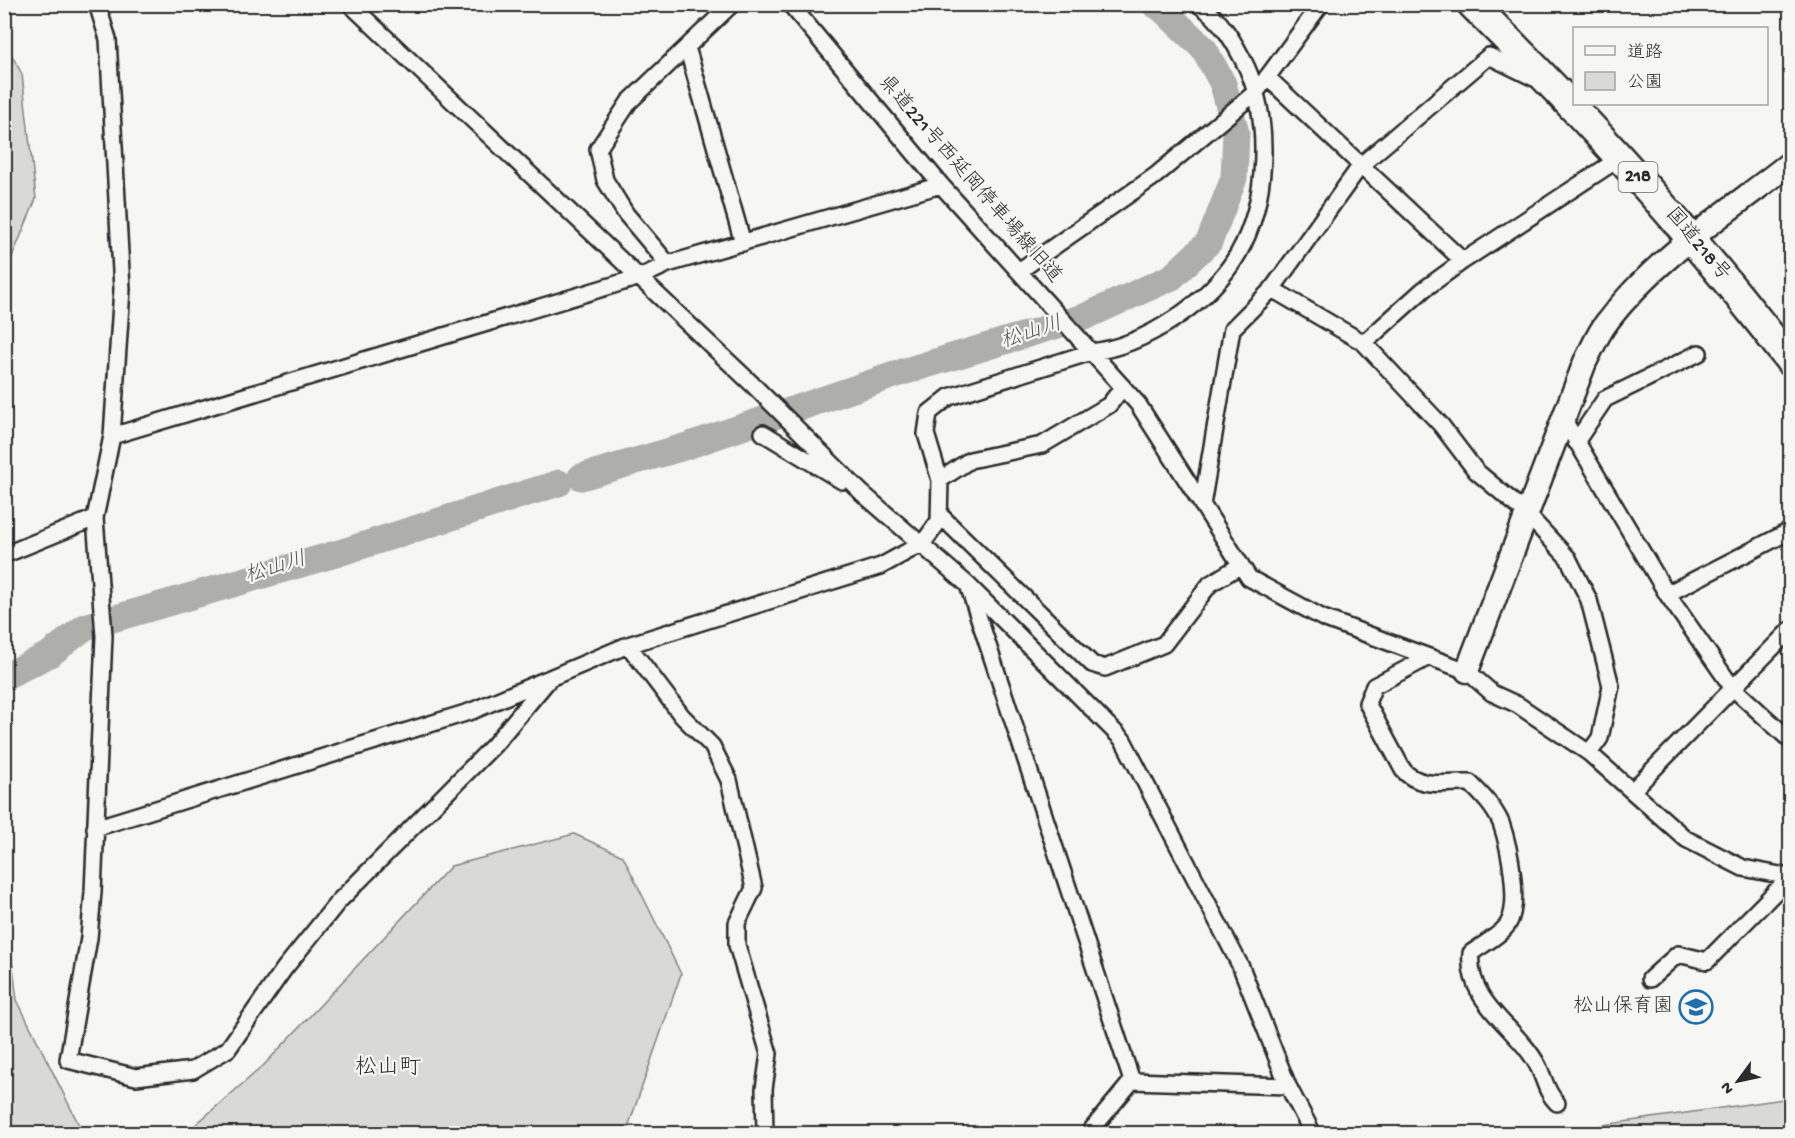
<svg xmlns="http://www.w3.org/2000/svg" width="1795" height="1138" font-family="'Gochi Hand','Klee One',sans-serif">
  <style>
    .green { fill: #d9d9d5; stroke: #828280; stroke-width: 1.5 }
    .lines { fill: none; stroke-linecap: round; stroke-linejoin: round }
    .river { stroke: #aeaeab; stroke-width: 27 }
    .street-casing { stroke: #2b2b2b; stroke-width: 20 }
    .secondary-casing { stroke: #2b2b2b; stroke-width: 27 }
    .highway-casing { stroke: #2b2b2b; stroke-width: 33 }
    .street { stroke: #f6f6f2; stroke-width: 15 }
    .secondary { stroke: #f6f6f2; stroke-width: 22 }
    .highway { stroke: #f6f6f2; stroke-width: 28 }
    .labels { text-anchor: middle; dominant-baseline: central; stroke-width: 4.5; stroke-linejoin: round; paint-order: stroke }
    .shield { fill: #f6f6f2; stroke: #686867; stroke-width: 1.5 }
    .shield-label { font-size: 18px; font-weight: bold; fill: #2b2b2b }
    .street-label { font-size: 20px; fill: #2b2b2b; stroke: #f6f6f2 }
    .poi-label { font-size: 20px; fill: #2b2b2b; stroke: #f6f6f2; text-anchor: end }
    .water-label { font-size: 21px; font-style: italic; fill: #525251; stroke: #f6f6f2 }
    .quarter-label { font-size: 22px; fill: #2b2b2b; stroke: #f6f6f2 }
  </style>
  <rect width="100%" height="100%" fill="#f6f6f2"/>
  <filter id="ink" filterUnits="userSpaceOnUse"><feTurbulence type="fractalNoise" baseFrequency=".0167" numOctaves="2"/><feDisplacementMap in="SourceGraphic" scale="12" xChannelSelector="R" yChannelSelector="G"/><feConvolveMatrix kernelMatrix="1 2 1 2 8 2 1 2 1" color-interpolation-filters="sRGB"/></filter>
  <g filter="url(#ink)">
    <!-- green -->
    <path class="green" d="M 5,43 L 22,74 L 36,199 L 5,274 Z
      M 574,834 L 623,856 L 681,974 L 626,1133 L 186,1133 L 263,1066 L 451,866 Z
      M 4,895 L 17,1000 L 83,1133 L 5,1133 Z
      M 1790,1098 L 1790,1133 L 1547,1133 Z"/>
    <g class="lines">
      <!-- river -->
      <path class="river" d="M 581,477 L 684,447 L 906,371 L 1084,317 L 1172,277 L 1209,242 L 1234,178 L 1236,133 L 1223,84 L 1204,49 L 1161,8 L 1154,4
        M 4,677 L 50,654 L 85,627 L 339,553 L 559,483"/>
      <defs>
        <path id="street" d="M 97,4 L 108,39 L 122,289 L 112,436 L 95,518 L 104,636 L 93,892 L 89,938 L 68,1060 L 136,1077 L 193,1070 L 228,1049 L 284,969 L 338,902 L 494,745 L 550,678
          M 350,4 L 752,384 L 862,493 L 968,585 L 1123,740 L 1241,967 L 1288,1086 L 1313,1134
          M 790,4 L 941,185 L 1138,404 L 1249,578 L 1323,618 L 1467,671 L 1492,693 L 1518,705 L 1589,753 L 1686,839 L 1743,868 L 1790,877
          M 687,47 L 743,243
          M 1267,77 L 1463,261
          M 668,264 L 626,214 L 605,180 L 598,149 L 629,102 L 732,4
          M 1019,271 L 1155,176 L 1257,91 L 1321,4
          M 1272,289 L 1361,165 L 1489,56 L 1534,78
          M 1364,343 L 1423,290 L 1463,261 L 1617,160 L 1619,155
          M 1564,420 L 1667,594 L 1732,687 L 1790,740
          M 763,433 L 842,481
          M 112,436 L 640,277 L 668,264 L 941,185
          M 1576,442 L 1605,399 L 1699,353
          M 940,480 L 926,434 L 929,413 L 949,397 L 1091,352 C 1145,346 1210,302 1238,254 C 1268,202 1271,122 1247,68 C 1236,45 1221,18 1198,4
          M 1202,505 L 1232,329 L 1272,289 L 1364,343 L 1441,425 L 1476,471 L 1526,513 L 1568,558 L 1589,600 L 1611,686 L 1600,738 L 1589,753
          M 940,515 L 1092,664 L 1105,668 L 1164,644 L 1210,584 L 1241,565
          M 4,555 L 95,518
          M 969,588 L 1132,1081
          M 1667,594 L 1790,531
          M 628,645 L 682,716 L 712,746 L 729,780 L 754,888 L 737,923 L 737,945 L 769,1054 L 764,1089 L 765,1134
          M 1429,657 L 1374,686 L 1367,703 L 1403,770 C 1419,789 1446,782 1470,783 C 1482,795 1494,807 1501,823 C 1509,846 1521,903 1508,924 C 1501,935 1482,945 1471,953 C 1466,1004 1518,1027 1538,1066 C 1545,1080 1546,1092 1557,1103
          M 1632,791 L 1790,630
          M 95,828 L 472,711 L 628,645 L 881,566 L 923,543 L 939,521 L 940,480 L 970,460 L 1042,445 L 1109,405 L 1123,387
          M 1650,979 L 1678,954 L 1707,961 L 1790,877
          M 1132,1081 L 1288,1086
          M 1088,1134 L 1132,1081"/>
        <path id="secondary" d="M 1467,671 L 1585,362 C 1592,349 1598,333 1607,322 C 1655,258 1728,212 1790,163"/>
        <path id="highway" d="M 1472,4 C 1586,117 1693,234 1790,361"/>
      </defs>
      <!-- street casing -->
      <use href="#street" class="street-casing"/>
      <!-- secondary casing -->
      <use href="#secondary" class="secondary-casing"/>
      <!-- highway casing -->
      <use href="#highway" class="highway-casing"/>
      <!-- street -->
      <use href="#street" class="street"/>
      <!-- secondary -->
      <use href="#secondary" class="secondary"/>
      <!-- highway -->
      <use href="#highway" class="highway"/>
    </g>
  </g>
  <!-- icons -->
  <defs>
    <symbol id="school-ring" viewBox="-11 -11 22 22"><circle r="9.5" fill="#f6f6f2" stroke="#1f6fb2" stroke-width="1.5"/><path d="M0-5L7-2L0 1L-7-2ZM-4 1L0 2.5L4 1V4Q0 6-4 4Z" fill="#1f6fb2"/></symbol>
  </defs>
  <g fill-rule="evenodd">
    <use href="#school-ring" x="1677" y="988" width="38" height="38"/>
  </g>
  <g class="labels">
    <!-- shield labels -->
    <rect class="shield" x="1618.5" y="162" width="39" height="30" rx="4.5"/>
    <g class="shield-label">
      <text x="1638" y="177">218</text>
    </g>
    <!-- street labels -->
    <g class="street-label">
      <text transform="translate(969 180) rotate(49)">県道221号西延岡停車場線旧道</text>
      <text transform="translate(1697 245) rotate(50)">国道218号</text>
    </g>
    <!-- poi labels -->
    <g class="poi-label">
      <text x="1673" y="1007">松山保育園</text>
    </g>
    <!-- water labels -->
    <g class="water-label">
      <text transform="translate(1032 334) rotate(-18)">松山川</text>
      <text transform="translate(276 569) rotate(-17)">松山川</text>
    </g>
    <!-- quarter labels -->
    <g class="quarter-label">
      <text x="388" y="1069">松山町</text>
    </g>
  </g>
  <!-- margin -->
  <rect width="1795" height="1138" fill="none" stroke="#f6f6f2" stroke-width="24"/>
  <rect x="12" y="12" width="1771" height="1114" fill="none" stroke="#2b2b2b" stroke-width="2" filter="url(#ink)"/>
  <!-- legend -->
  <rect x="1573" y="27" width="195" height="78" fill="#f6f6f2" stroke="#a5a5a2" stroke-width="1.5"/>
  <rect x="1585" y="46" width="30" height="9" fill="#f6f6f2" stroke="#a5a5a2" stroke-width="1.5"/>
  <text x="1627" y="57" font-size="18" fill="#2b2b2b">道路</text>
  <rect x="1585" y="72" width="30" height="18" fill="#d9d9d5" stroke="#a5a5a2" stroke-width="1.5"/>
  <text x="1627" y="87" font-size="18" fill="#2b2b2b">公園</text>
  <!-- north arrow -->
  <g transform="translate(1738 1081) rotate(237)" stroke="#f6f6f2" stroke-width="4.5" paint-order="stroke">
  <path d="M0-4.5L10 22L0 15L-10 22Z" fill="#2b2b2b"/>
  <text y="-9" font-size="16" font-weight="bold" text-anchor="middle" fill="#2b2b2b">N</text>
  </g>
</svg>
